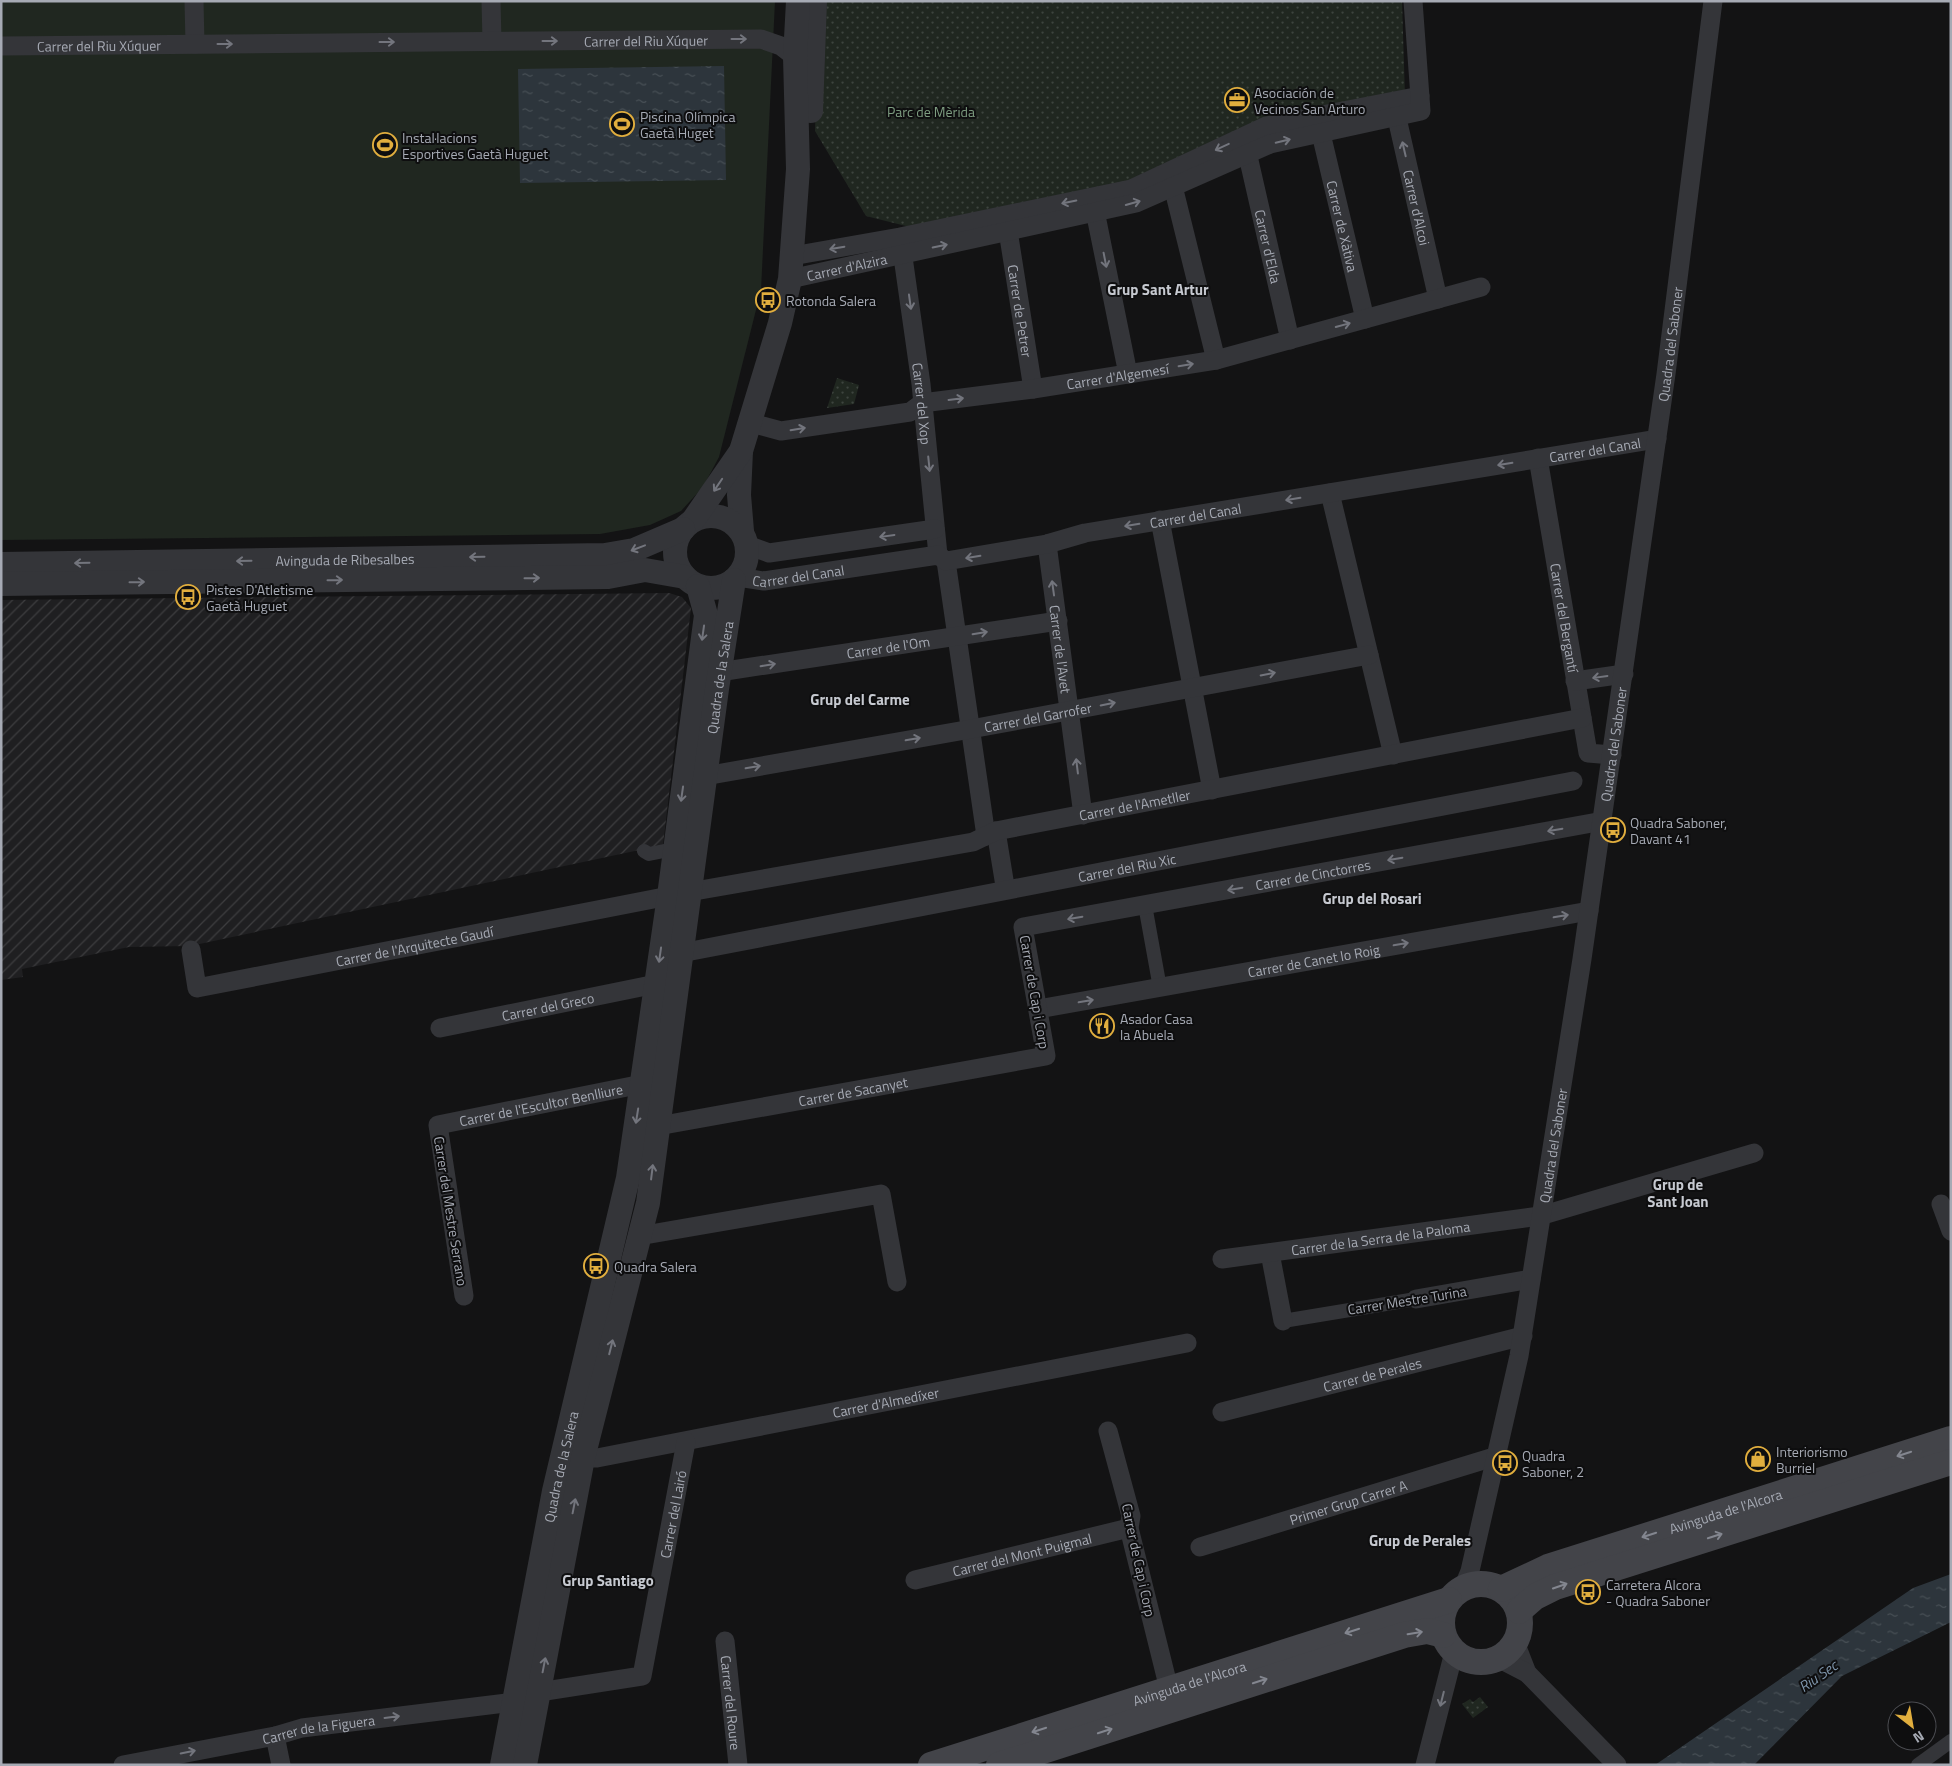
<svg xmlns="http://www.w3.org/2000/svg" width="1952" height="1766" font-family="'Titillium Web',sans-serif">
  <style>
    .industrial { fill: url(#industrial-furrows) }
    .green { fill: url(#green-dots) }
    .pitch { fill: #202720 }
    .water { fill: url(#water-ripples) }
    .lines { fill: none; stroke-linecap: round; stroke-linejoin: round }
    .pedestrian { stroke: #343539; stroke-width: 14 }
    .minor { stroke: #343539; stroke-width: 19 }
    .tertiary { stroke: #343539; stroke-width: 24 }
    .secondary { stroke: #434449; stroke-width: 26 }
    .oneway { stroke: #73757d }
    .oneway2 { stroke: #83868f }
    .labels { text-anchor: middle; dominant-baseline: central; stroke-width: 4; stroke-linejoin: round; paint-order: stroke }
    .street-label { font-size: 14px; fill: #a6aab4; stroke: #0e0e0f }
    .poi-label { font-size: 14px; fill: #a6aab4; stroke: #0e0e0f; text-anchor: start }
    .park-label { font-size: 14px; fill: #7e9d81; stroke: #0e0e0f }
    .neighbourhood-label { font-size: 15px; font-weight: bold; fill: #c6c9d0; stroke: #0e0e0f }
    .water-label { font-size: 15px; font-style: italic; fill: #7f96ac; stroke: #0e0e0f }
  </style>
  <defs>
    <pattern id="industrial-furrows" width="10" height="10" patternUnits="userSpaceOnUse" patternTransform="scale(1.25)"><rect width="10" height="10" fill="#1f1f21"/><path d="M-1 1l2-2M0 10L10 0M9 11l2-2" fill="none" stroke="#3d3d3f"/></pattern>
    <pattern id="green-dots" width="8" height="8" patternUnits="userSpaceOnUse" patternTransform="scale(1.25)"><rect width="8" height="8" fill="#202720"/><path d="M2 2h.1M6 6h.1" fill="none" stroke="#3d443e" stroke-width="1.8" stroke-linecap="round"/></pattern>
    <pattern id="water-ripples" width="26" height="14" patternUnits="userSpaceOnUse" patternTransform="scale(1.25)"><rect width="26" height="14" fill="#2d353c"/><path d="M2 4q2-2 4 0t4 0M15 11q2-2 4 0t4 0" fill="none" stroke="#485056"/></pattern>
  </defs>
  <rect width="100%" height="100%" fill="#131314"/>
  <!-- industrial -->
  <path class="industrial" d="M 669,593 L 682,597 L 691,608 L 663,845 L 190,946 L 129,947 L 22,969 L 23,977 L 1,980 L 1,600 Z"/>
  <!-- green -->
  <path class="green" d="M 819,1 L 1402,1 L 1405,97 L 1122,185 L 910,227 L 866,216 L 815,131 Z
    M 837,378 L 859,385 L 854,404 L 827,408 Z
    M 1480,1697 L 1488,1707 L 1473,1718 L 1462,1704 L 1470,1699 L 1473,1702 Z"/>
  <!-- pitch -->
  <path class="pitch" d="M 1,1 L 775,1 L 761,290 L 719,457 L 703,487 L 681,511 L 650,525 L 600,534 L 1,540 Z"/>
  <!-- water -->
  <path class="water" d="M 724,66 L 726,180 L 520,183 L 518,69 Z
    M 1951,1574 L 1951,1622 L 1842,1676 L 1754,1765 L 1655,1765 L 1913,1588 Z"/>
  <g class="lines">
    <!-- pedestrian -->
    <path class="pedestrian" d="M 644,851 L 649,854 L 674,849
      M 1145,905 L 1160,988
      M 1283,1321 L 1416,1299
      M 1918,1765 L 1951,1741"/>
    <!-- minor -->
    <g class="minor">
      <path d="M 194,1 L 195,44"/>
      <path d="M 491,1 L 492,41"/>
      <path id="s1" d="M 1,46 L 761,39 L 781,46 L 795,57"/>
      <path id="s2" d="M 1394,105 L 1438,299"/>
      <path id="s3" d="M 1318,121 L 1365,319"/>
      <path id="s4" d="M 1245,143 L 1290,340"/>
      <path d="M 1170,174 L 1216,360"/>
      <path d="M 1093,201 L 1128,374"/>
      <path id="s5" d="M 1006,218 L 1033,389"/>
      <path id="s6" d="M 901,243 L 921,384 L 938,555"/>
      <path d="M 792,256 L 900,237 L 1131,189 L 1266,126 L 1420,96"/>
      <path id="s7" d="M 790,279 L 1136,203 L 1270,144 L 1421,111 L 1413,1"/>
      <path id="s8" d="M 751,423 L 781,431 L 910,412 L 922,403 L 1033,389 L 1216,360 L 1481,287"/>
      <path id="s9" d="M 1538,458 L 1588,753 L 1612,755"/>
      <path d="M 1330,493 L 1393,755"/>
      <path d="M 1160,520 L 1212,790"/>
      <path id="s10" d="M 1047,544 L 1083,815"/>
      <path d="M 747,545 L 769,553 L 935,529"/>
      <path d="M 946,561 L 986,836"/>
      <path id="s11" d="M 738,577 L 764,581 L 938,555 L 946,561 L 1047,544 L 1085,533 L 1657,439"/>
      <path id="s12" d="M 719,672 L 1058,621"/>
      <path d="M 1575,681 L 1624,674"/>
      <path id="s13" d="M 705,776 L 971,729 L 1369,655"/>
      <path d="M 996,831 L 1005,886"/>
      <path id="s14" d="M 689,892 L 973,842 L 996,831 L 1582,718"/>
      <path id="s15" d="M 191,950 L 197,988 L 669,896"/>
      <path id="s16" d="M 681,953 L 1573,781"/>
      <path id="s17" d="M 1038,1009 L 1589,911"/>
      <path id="s18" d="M 440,1028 L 656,984"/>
      <path id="s19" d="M 658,1126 L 1046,1056 L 1023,927 L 1603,821"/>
      <path d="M 1941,1204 L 1951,1231"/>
      <path d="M 639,1236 L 881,1194 L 897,1282"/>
      <path d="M 1270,1253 L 1283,1321"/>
      <path id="s20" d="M 1222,1259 L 1540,1216 L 1754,1153"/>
      <path id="s21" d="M 464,1296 L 438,1125 L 642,1084"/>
      <path d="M 1416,1299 L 1531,1279"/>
      <path id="s22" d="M 1222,1412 L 1523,1336"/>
      <path d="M 1108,1431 L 1131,1516 L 1129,1528 L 1169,1689"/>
      <path id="s23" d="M 583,1458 L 597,1458 L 1187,1343"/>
      <path id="s24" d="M 1200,1547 L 1497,1456"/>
      <path id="s25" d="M 915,1580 L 1129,1528"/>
      <path id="s26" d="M 1463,1588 L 1470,1571 L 1519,1356 L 1582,959 L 1666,374 L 1713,1"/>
      <path id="s27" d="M 725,1641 L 738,1765"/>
      <path d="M 1515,1642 L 1527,1673"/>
      <path d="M 1498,1658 L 1527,1673 L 1617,1765"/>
      <path id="s28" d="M 539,1692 L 642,1676 L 686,1442"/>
      <path d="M 275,1736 L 281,1765"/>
      <path id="s29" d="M 123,1765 L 275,1736 L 302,1728 L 514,1702"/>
      <path d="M 1425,1765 L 1454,1652"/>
    </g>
    <!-- tertiary -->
    <g class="tertiary">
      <path d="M 811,111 L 815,1"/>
      <path d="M 741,451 L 739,495 L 742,531"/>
      <circle cx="711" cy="552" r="36"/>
      <path d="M 694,519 L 741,451 L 780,323 L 790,279 L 798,169 L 795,57 L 798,1"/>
      <path id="s30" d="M 1,564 L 605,555 L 634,550 L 683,529"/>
      <path d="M 1,584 L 608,577 L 645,570 L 685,577"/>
      <path id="s31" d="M 502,1765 L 554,1491 L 628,1178 L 669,896 L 706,615 L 698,586"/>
      <path id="s32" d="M 525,1765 L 583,1458 L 648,1203 L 717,689 L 734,580"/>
    </g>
    <!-- secondary -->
    <g class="secondary">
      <circle cx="1481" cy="1623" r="39"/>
      <path id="s33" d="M 1501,1589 L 1548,1567 L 1951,1439"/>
      <path d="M 1519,1611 L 1535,1597 L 1555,1587 L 1951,1462"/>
      <path id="s34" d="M 931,1765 L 1449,1600"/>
      <path d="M 999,1765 L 1404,1635 L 1427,1631 L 1443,1635"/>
    </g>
  </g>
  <!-- one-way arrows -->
  <defs><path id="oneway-shaft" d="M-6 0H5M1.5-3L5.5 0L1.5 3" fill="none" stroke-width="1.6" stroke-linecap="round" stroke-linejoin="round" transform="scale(1.25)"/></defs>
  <g class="oneway">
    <use href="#oneway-shaft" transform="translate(739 39)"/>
    <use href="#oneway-shaft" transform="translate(550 41)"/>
    <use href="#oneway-shaft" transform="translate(387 42)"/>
    <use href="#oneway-shaft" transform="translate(225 44)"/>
    <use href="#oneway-shaft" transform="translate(1283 141) rotate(-13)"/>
    <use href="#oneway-shaft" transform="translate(1222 147) rotate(155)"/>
    <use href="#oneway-shaft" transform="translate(1404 149) rotate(-103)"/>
    <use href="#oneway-shaft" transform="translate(1069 202) rotate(168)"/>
    <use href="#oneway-shaft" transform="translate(1133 203) rotate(-16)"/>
    <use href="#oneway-shaft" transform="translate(940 246) rotate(-12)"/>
    <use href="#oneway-shaft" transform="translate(837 248) rotate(170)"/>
    <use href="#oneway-shaft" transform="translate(1105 260) rotate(79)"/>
    <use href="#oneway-shaft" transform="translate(910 302) rotate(82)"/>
    <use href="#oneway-shaft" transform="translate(1343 325) rotate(-15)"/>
    <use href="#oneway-shaft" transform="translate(1186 365) rotate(-9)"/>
    <use href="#oneway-shaft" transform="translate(956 399) rotate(-7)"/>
    <use href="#oneway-shaft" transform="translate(798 429) rotate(-9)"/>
    <use href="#oneway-shaft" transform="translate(929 464) rotate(84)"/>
    <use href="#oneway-shaft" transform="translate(1505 464) rotate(171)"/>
    <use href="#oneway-shaft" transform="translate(718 485) rotate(124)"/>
    <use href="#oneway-shaft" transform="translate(1293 499) rotate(171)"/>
    <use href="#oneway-shaft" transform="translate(1132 525) rotate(171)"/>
    <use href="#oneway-shaft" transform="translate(887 536) rotate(172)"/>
    <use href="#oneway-shaft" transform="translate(638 548) rotate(159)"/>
    <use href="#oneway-shaft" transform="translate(477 557) rotate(179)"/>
    <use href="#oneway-shaft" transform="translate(973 557) rotate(171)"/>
    <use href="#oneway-shaft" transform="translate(244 561) rotate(179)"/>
    <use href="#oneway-shaft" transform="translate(82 563) rotate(179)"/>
    <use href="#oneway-shaft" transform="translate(532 578) rotate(-1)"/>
    <use href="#oneway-shaft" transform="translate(335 580) rotate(-1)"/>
    <use href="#oneway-shaft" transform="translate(137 582) rotate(-1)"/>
    <use href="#oneway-shaft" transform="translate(1053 588) rotate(-98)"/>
    <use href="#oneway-shaft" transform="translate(703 633) rotate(98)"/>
    <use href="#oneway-shaft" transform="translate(980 633) rotate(-9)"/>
    <use href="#oneway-shaft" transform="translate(768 665) rotate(-9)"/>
    <use href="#oneway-shaft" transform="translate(1268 674) rotate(-11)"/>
    <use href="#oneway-shaft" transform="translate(1600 677) rotate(172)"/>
    <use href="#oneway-shaft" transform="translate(1108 704) rotate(-11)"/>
    <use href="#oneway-shaft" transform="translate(913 739) rotate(-10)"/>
    <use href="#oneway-shaft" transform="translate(1077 766) rotate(-97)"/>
    <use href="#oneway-shaft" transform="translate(753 767) rotate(-10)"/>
    <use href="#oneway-shaft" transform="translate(682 794) rotate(98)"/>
    <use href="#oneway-shaft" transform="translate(1555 830) rotate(170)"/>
    <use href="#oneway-shaft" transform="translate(1395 859) rotate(170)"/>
    <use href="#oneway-shaft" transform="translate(1235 889) rotate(170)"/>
    <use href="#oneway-shaft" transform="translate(1561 916) rotate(-10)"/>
    <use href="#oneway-shaft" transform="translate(1075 918) rotate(170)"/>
    <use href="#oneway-shaft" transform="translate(1401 944) rotate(-10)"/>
    <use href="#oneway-shaft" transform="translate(660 955) rotate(98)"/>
    <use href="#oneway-shaft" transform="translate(1086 1001) rotate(-10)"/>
    <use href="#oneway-shaft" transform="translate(637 1116) rotate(99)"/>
    <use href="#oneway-shaft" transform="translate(652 1172) rotate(-83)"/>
    <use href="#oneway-shaft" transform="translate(611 1347) rotate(-76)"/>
    <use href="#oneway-shaft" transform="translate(574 1506) rotate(-79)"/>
    <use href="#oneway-shaft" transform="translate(544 1665) rotate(-79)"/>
    <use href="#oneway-shaft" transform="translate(1442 1699) rotate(104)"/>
    <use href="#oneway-shaft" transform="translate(392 1717) rotate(-7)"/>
    <use href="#oneway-shaft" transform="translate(188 1752) rotate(-11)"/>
  </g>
  <g class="oneway2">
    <use href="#oneway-shaft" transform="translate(1904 1454) rotate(162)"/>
    <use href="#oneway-shaft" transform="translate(1649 1535) rotate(162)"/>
    <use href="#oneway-shaft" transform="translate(1715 1536) rotate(-18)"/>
    <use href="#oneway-shaft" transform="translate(1560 1586) rotate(-19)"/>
    <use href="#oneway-shaft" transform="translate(1352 1631) rotate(162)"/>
    <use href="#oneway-shaft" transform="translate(1415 1633) rotate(-9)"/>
    <use href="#oneway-shaft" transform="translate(1260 1681) rotate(-18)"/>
    <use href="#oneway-shaft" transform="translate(1039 1730) rotate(162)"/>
    <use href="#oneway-shaft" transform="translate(1105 1731) rotate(-18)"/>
  </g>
  <!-- icons -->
  <defs>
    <symbol id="office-ring" viewBox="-11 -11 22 22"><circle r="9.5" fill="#0e0e0f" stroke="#e1ae3e" stroke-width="1.5"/><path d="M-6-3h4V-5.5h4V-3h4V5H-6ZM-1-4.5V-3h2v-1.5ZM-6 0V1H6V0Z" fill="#e1ae3e"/></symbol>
    <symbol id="stadium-ring" viewBox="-11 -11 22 22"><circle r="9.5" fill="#0e0e0f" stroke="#e1ae3e" stroke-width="1.5"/><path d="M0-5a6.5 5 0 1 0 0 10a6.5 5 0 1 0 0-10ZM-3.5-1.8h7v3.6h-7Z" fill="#e1ae3e"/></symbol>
    <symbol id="bus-ring" viewBox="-11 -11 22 22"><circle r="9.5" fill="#0e0e0f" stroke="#e1ae3e" stroke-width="1.5"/><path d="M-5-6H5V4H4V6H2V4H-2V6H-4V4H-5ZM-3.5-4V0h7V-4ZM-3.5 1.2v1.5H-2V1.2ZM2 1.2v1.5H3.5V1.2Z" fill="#e1ae3e"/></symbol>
    <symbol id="restaurant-ring" viewBox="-11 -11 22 22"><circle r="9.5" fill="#0e0e0f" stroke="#e1ae3e" stroke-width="1.5"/><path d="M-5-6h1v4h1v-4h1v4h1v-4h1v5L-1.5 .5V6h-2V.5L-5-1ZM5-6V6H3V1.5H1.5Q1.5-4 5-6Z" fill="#e1ae3e"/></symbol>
    <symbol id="shop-ring" viewBox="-11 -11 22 22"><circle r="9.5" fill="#0e0e0f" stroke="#e1ae3e" stroke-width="1.5"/><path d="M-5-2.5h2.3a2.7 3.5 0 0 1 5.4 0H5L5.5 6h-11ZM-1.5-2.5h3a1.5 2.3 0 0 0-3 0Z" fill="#e1ae3e"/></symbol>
  </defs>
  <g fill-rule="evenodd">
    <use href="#office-ring" x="1223" y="86" width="28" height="28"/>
    <use href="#stadium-ring" x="608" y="110" width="28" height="28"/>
    <use href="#stadium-ring" x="371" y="131" width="28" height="28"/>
    <use href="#bus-ring" x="754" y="286" width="28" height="28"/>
    <use href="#bus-ring" x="174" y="583" width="28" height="28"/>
    <use href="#bus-ring" x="1599" y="816" width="28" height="28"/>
    <use href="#restaurant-ring" x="1088" y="1012" width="28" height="28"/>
    <use href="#bus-ring" x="582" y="1252" width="28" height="28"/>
    <use href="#shop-ring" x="1744" y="1445" width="28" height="28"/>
    <use href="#bus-ring" x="1491" y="1449" width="28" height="28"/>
    <use href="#bus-ring" x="1574" y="1578" width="28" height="28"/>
  </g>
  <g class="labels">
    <!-- street labels -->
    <g class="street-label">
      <text stroke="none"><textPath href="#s1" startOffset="645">Carrer del Riu Xúquer</textPath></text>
      <text stroke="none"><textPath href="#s1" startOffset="98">Carrer del Riu Xúquer</textPath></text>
      <text stroke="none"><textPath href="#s2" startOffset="105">Carrer d'Alcoi</textPath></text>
      <text stroke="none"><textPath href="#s3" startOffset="108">Carrer de Xàtiva</textPath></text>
      <text stroke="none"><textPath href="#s4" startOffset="106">Carrer d'Elda</textPath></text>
      <text stroke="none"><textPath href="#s7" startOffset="58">Carrer d'Alzira</textPath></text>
      <text stroke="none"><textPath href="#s5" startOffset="94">Carrer de Petrer</textPath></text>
      <text stroke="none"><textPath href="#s26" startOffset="1262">Quadra del Saboner</textPath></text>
      <text stroke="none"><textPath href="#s8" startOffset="374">Carrer d'Algemesí</textPath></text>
      <text stroke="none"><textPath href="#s6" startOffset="162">Carrer del Xop</textPath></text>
      <text stroke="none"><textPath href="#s11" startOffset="871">Carrer del Canal</textPath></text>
      <text stroke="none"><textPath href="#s11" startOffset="466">Carrer del Canal</textPath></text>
      <text stroke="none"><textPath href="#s30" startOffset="344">Avinguda de Ribesalbes</textPath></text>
      <text stroke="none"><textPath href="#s11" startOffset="61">Carrer del Canal</textPath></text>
      <text stroke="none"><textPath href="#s9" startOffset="162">Carrer del Bergantí</textPath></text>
      <text stroke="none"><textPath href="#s12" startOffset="171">Carrer de l'Om</textPath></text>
      <text stroke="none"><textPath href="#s10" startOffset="106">Carrer de l'Avet</textPath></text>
      <text stroke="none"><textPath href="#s32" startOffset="1106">Quadra de la Salera</textPath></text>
      <text stroke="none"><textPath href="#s13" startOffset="338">Carrer del Garrofer</textPath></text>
      <text stroke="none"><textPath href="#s26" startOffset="858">Quadra del Saboner</textPath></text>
      <text stroke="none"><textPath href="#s14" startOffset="455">Carrer de l'Ametller</textPath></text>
      <text stroke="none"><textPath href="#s16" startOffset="454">Carrer del Riu Xic</textPath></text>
      <text stroke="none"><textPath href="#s19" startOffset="820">Carrer de Cinctorres</textPath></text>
      <text stroke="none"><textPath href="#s15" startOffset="260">Carrer de l'Arquitecte Gaudí</textPath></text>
      <text stroke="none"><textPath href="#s17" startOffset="280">Carrer de Canet lo Roig</textPath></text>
      <text transform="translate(1035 992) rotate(80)">Carrer de Cap i Corp</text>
      <text stroke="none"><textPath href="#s18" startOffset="110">Carrer del Greco</textPath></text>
      <text stroke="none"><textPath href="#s19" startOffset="198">Carrer de Sacanyet</textPath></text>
      <text stroke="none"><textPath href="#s21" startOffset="278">Carrer de l'Escultor Benlliure</textPath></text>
      <text stroke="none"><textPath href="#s26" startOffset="452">Quadra del Saboner</textPath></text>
      <text transform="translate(451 1211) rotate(81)">Carrer del Mestre Serrano</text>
      <text stroke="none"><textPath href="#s20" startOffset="160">Carrer de la Serra de la Paloma</textPath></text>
      <text transform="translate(1407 1300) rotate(-9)">Carrer Mestre Turina</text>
      <text stroke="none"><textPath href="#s22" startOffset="155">Carrer de Perales</textPath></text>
      <text stroke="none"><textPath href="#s23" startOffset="308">Carrer d'Almedíxer</textPath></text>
      <text stroke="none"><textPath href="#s31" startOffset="304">Quadra de la Salera</textPath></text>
      <text stroke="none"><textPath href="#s24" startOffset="155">Primer Grup Carrer A</textPath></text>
      <text stroke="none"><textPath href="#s33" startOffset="238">Avinguda de l'Alcora</textPath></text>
      <text stroke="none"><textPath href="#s28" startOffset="269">Carrer del Lairó</textPath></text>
      <text stroke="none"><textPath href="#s25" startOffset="110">Carrer del Mont Puigmal</textPath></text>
      <text transform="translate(1139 1560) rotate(78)">Carrer de Cap i Corp</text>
      <text stroke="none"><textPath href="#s34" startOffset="271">Avinguda de l'Alcora</textPath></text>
      <text stroke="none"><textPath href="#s27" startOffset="62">Carrer del Roure</textPath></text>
      <text stroke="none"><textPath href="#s29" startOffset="199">Carrer de la Figuera</textPath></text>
    </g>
    <!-- poi labels -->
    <g class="poi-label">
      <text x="1254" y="92">Asociación de<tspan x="1254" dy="16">Vecinos San Arturo</tspan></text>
      <text x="640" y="116">Piscina Olímpica<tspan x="640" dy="16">Gaetà Huget</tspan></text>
      <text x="402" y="137">Instal·lacions<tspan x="402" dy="16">Esportives Gaetà Huguet</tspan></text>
      <text x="786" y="300">Rotonda Salera</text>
      <text x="206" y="589">Pistes D'Atletisme<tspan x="206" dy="16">Gaetà Huguet</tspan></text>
      <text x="1630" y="822">Quadra Saboner,<tspan x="1630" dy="16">Davant 41</tspan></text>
      <text x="1120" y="1018">Asador Casa<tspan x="1120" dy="16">la Abuela</tspan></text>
      <text x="614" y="1266">Quadra Salera</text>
      <text x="1776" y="1451">Interiorismo<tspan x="1776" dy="16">Burriel</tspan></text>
      <text x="1522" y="1455">Quadra<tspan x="1522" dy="16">Saboner, 2</tspan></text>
      <text x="1606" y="1584">Carretera Alcora<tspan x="1606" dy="16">- Quadra Saboner</tspan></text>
    </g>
    <!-- park labels -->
    <g class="park-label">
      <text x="931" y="111">Parc de Mèrida</text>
    </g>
    <!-- neighbourhood labels -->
    <g class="neighbourhood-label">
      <text x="1158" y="289">Grup Sant Artur</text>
      <text x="860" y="699">Grup del Carme</text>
      <text x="1372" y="898">Grup del Rosari</text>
      <text x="1678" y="1184">Grup de<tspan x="1678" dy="17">Sant Joan</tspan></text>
      <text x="1420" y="1540">Grup de Perales</text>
      <text x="608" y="1580">Grup Santiago</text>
    </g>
    <!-- water labels -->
    <g class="water-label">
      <text transform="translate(1818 1676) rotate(-35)">Riu Sec</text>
    </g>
  </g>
  <!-- border -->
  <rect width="1952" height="1766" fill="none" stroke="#a6aab4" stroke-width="5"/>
  <!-- north arrow -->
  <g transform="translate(1912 1726) rotate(149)"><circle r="24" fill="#0e0e0f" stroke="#4b4c51"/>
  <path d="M0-4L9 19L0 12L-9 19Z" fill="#e1ae3e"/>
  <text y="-8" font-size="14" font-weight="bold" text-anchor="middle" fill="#a6aab4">N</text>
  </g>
</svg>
